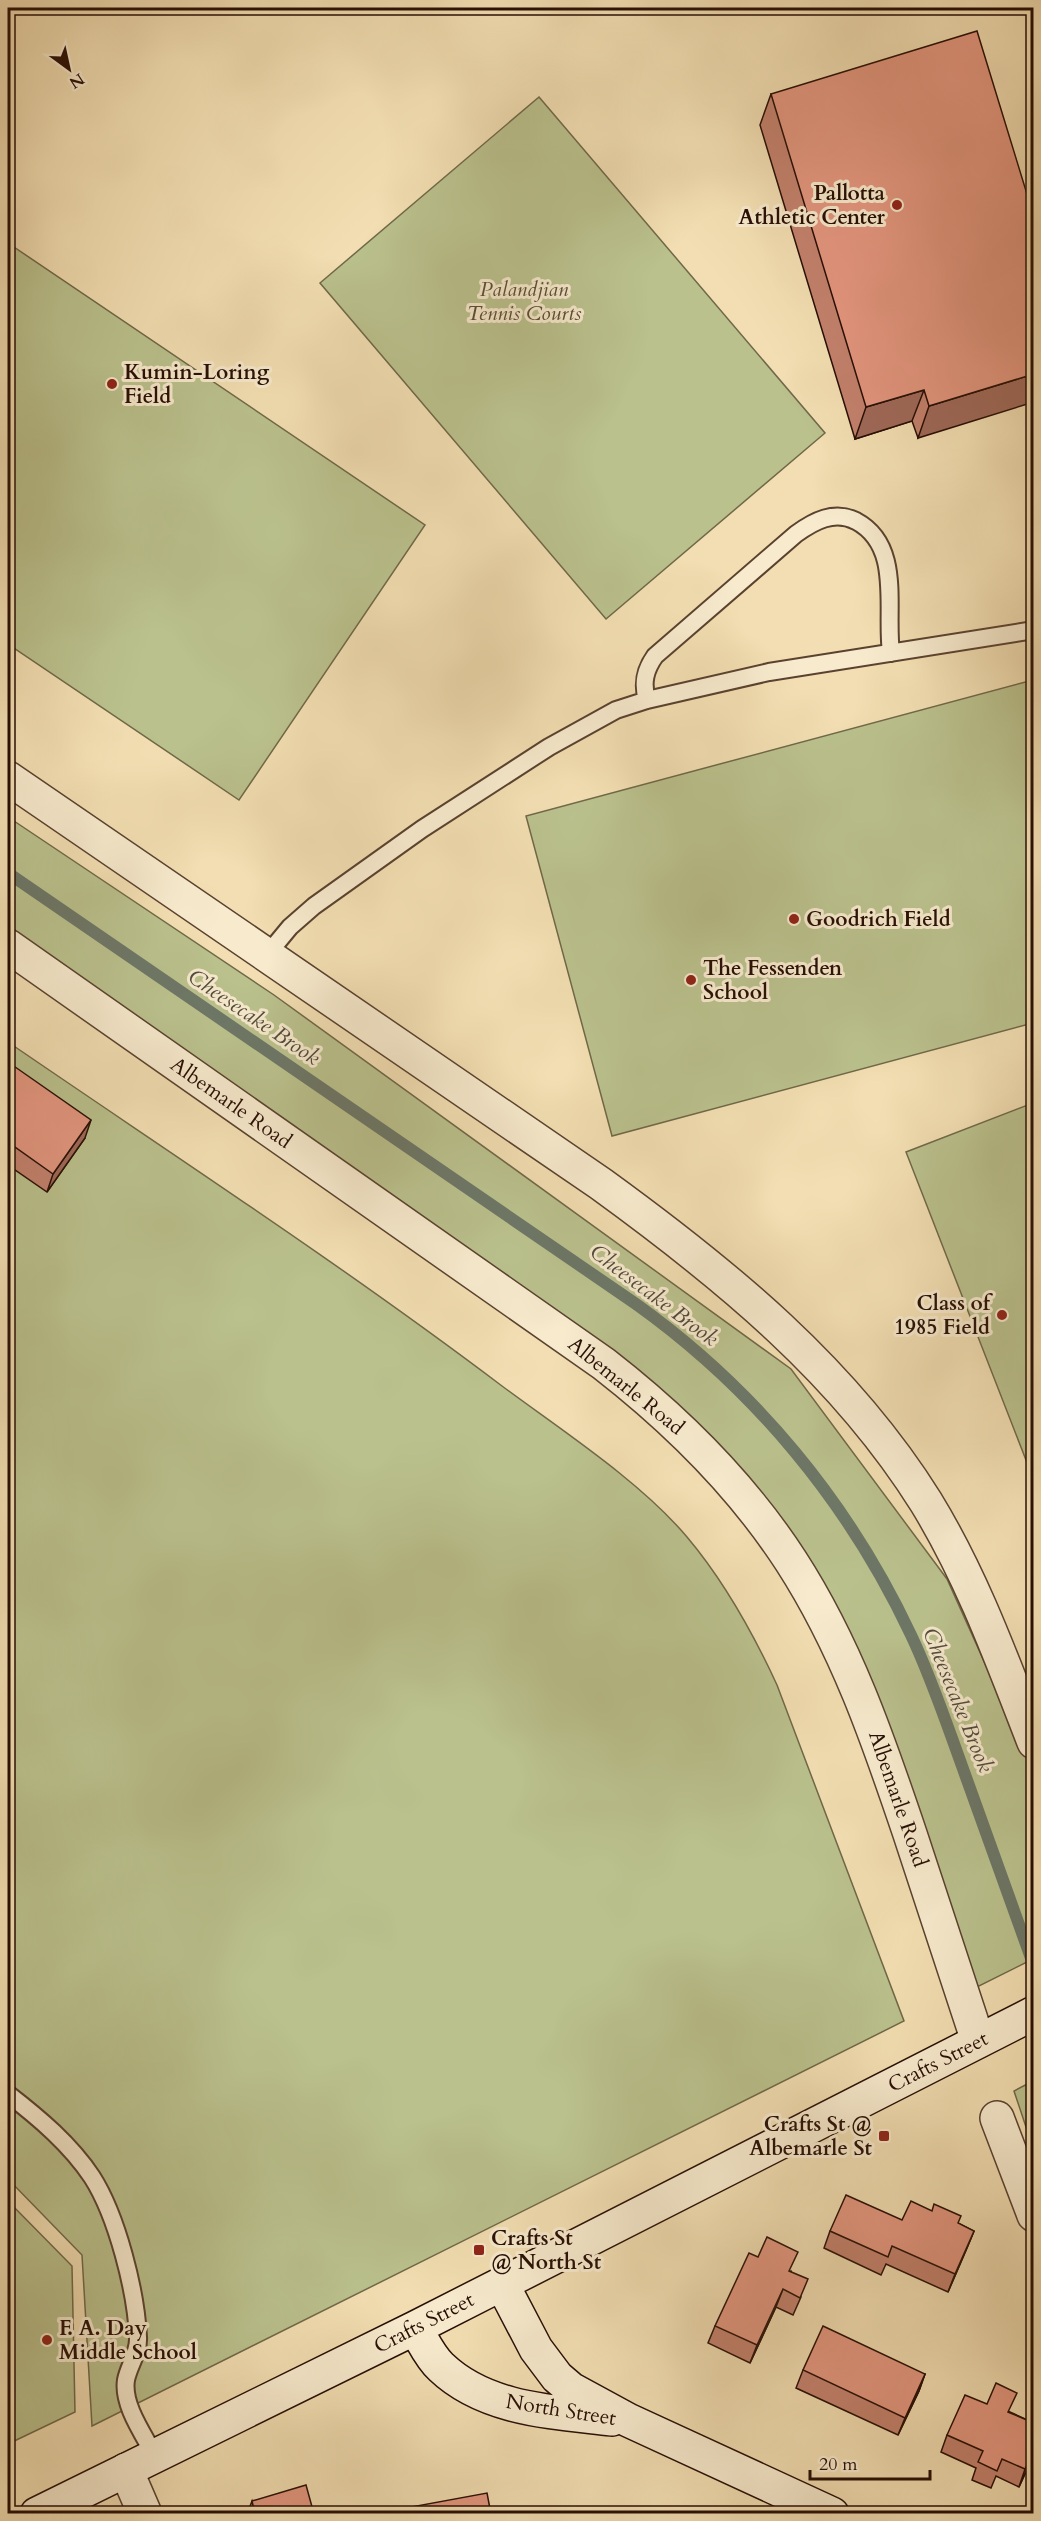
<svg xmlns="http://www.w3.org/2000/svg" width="1041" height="2521" font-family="Cardo,serif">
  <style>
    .green { fill: #bac18d; stroke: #706849; stroke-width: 1.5 }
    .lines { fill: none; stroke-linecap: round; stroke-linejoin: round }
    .stream { stroke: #6d7767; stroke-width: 12 }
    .service-casing { stroke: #5a4230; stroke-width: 20 }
    .minor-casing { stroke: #5a4230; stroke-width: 36 }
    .secondary-casing { stroke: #270e05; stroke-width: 36 }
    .service { stroke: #f7eacd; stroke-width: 16 }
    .minor { stroke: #f7eacd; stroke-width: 33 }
    .secondary { stroke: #f7eacd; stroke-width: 33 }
    .wall { fill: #c3816d; stroke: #270e05; stroke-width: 1.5 }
    .shaded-wall { fill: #9f6959; stroke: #270e05; stroke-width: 1.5 }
    .building { fill: #e3967f; stroke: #270e05; stroke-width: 1.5 }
    .poi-dot { fill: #8f2418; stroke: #f7eacd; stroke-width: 2 }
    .labels { text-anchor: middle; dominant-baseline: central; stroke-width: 6; stroke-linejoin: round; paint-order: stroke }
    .poi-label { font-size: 21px; font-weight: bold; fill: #270e05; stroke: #f7eacd; text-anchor: start }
    .park-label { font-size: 21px; font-style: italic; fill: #5a4d35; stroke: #f7eacd }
    .street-label { font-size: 21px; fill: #270e05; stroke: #f7eacd }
    .water-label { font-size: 22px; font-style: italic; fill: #504b3e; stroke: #f7eacd }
  </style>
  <rect width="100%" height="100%" fill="#f2deb2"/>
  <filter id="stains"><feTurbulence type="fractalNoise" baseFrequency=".00333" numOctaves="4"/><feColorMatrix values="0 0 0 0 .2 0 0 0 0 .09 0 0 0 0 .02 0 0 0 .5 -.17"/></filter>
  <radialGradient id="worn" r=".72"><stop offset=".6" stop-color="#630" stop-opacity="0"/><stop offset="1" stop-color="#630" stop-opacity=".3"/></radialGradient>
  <!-- green -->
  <path class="green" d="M 539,97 L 825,433 L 606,619 L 320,283 Z
    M 8,243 L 425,525 L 239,800 L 8,644 Z
    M 1033,680 L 1033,1023 L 612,1136 L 526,816 Z
    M 8,817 L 274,995 L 791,1369 L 947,1579 L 1033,1770 L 1033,1959 L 963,1994 L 803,1581 L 650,1401 L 8,948 Z
    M 8,1042 C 173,1155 342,1265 502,1386 C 561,1430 640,1481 687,1537 C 725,1582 753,1633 777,1685 L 904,2021 L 92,2426 L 82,2255 L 8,2179 Z
    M 1033,1103 L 1033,1478 L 906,1152 Z
    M 1033,2081 L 1033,2148 L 1014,2091 Z
    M 8,2201 L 72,2266 L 75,2412 L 8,2444 Z"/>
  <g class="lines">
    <!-- stream -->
    <path class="stream" d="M 8,873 L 636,1304 C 755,1389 849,1503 911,1635 C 931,1677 946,1722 962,1766 C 985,1830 1008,1894 1031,1958"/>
    <defs>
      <path id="service" d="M 647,700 C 642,683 645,670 655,656 L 796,534 C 814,521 834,510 856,521 C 903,546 885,609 891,653
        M 266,956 L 290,927 L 314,906 L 422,829 L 549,747 L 616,710 L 647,700 L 769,672 L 1034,630
        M 8,2094 C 39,2118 70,2144 92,2177 C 117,2216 136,2291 138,2337 C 139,2353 129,2365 126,2380 C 122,2405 144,2435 155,2456"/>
      <path id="minor" d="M 8,778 L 601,1184 C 725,1274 844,1371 926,1502 C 972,1577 1002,1660 1034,1742
        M 8,946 L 604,1364 C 676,1420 741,1484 791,1561 C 846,1646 878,1739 910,1834 C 933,1903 956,1972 978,2041
        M 997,2118 L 1034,2215
        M 126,2470 L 145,2514"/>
      <path id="secondary" d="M 502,2284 L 536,2349 L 557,2377 L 571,2389 L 628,2420 L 832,2514
        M 415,2328 C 423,2341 430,2357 441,2367 C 486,2410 554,2412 612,2419
        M 37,2514 L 415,2328 L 1034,2013"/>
    </defs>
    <!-- service casing -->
    <use href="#service" class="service-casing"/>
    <!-- minor casing -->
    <use href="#minor" class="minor-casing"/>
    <!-- secondary casing -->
    <use href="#secondary" class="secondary-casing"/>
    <!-- service -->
    <use href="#service" class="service"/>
    <!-- minor -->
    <use href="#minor" class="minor"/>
    <!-- secondary -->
    <use href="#secondary" class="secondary"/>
  </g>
  <!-- wall -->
  <path class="wall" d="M 771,94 L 1034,217 L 918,438 L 912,421 L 855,439 L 760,125 Z
    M 8,1062 L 85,1138 L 47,1192 L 8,1165 Z
    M 902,2220 L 958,2223 L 974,2231 L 967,2248 L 948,2292 L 886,2264 L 881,2275 L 824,2248 L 830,2231 Z
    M 791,2271 L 801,2297 L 793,2315 L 776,2307 L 750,2363 L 708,2343 L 715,2326 Z
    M 803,2370 L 925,2374 L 919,2391 L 898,2435 L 796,2388 Z
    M 987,2404 L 1010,2412 L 1034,2423 L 1034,2454 L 1019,2487 L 996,2476 L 991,2488 L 972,2480 L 976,2468 L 941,2452 L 947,2435 Z
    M 252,2501 L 255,2514 L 247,2514 Z"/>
  <!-- shaded-wall -->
  <path class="shaded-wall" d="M 1034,374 L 1034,402 L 918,438 L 929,406 Z
    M 924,390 L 912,421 L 855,439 L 866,407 Z
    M 91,1120 L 85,1138 L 47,1192 L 53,1174 Z
    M 974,2231 L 967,2248 L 948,2292 L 955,2274 Z
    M 783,2289 L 776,2307 L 750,2363 L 757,2345 Z
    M 925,2374 L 919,2391 L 898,2435 L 905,2418 Z
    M 1034,2451 L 1034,2454 L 1019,2487 L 1025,2469 Z"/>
  <!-- building -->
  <path class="building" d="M 977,31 L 1034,217 L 1034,374 L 929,406 L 924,390 L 866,407 L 771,94 Z
    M 8,1062 L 91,1120 L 53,1174 L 8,1142 Z
    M 846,2195 L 902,2220 L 911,2201 L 932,2211 L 934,2204 L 961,2216 L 958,2223 L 974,2231 L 955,2274 L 892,2246 L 888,2257 L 830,2231 Z
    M 767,2237 L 798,2252 L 789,2271 L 808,2279 L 800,2298 L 783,2289 L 757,2345 L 715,2326 L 749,2253 L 758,2257 Z
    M 823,2326 L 925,2374 L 905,2418 L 803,2370 Z
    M 996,2383 L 1017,2393 L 1008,2412 L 1034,2423 L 1034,2451 L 1025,2469 L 1002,2459 L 997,2471 L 978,2462 L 983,2451 L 947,2435 L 965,2395 L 987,2404 Z
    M 306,2485 L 314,2514 L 255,2514 L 252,2501 Z
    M 487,2493 L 491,2514 L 412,2514 L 411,2507 Z"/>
  <!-- markers -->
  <g class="poi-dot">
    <circle cx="897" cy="205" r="6"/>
    <circle cx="112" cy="384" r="6"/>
    <circle cx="794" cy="919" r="6"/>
    <circle cx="691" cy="980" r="6"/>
    <circle cx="1002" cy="1315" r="6"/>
    <rect x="878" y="2130" width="12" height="12" rx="3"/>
    <rect x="473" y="2244" width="12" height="12" rx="3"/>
    <circle cx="47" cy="2340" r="6"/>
  </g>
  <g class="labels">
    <!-- poi labels -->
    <g class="poi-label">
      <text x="885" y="193" text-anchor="end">Pallotta<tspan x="885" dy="24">Athletic Center</tspan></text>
      <text x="124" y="372">Kumin-Loring<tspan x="124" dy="24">Field</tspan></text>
      <text x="806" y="919">Goodrich Field</text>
      <text x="703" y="968">The Fessenden<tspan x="703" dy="24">School</tspan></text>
      <text x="990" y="1303" text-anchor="end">Class of<tspan x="990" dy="24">1985 Field</tspan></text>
      <text x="872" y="2124" text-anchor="end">Crafts St @<tspan x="872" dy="24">Albemarle St</tspan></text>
      <text x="491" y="2238">Crafts St<tspan x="491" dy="24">@ North St</tspan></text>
      <text x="59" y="2328">F. A. Day<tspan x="59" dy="24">Middle School</tspan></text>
    </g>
    <!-- park labels -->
    <g class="park-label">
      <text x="524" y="289">Palandjian<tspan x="524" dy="24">Tennis Courts</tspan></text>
    </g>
    <!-- street labels -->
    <g class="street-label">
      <text transform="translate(231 1103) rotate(35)">Albemarle Road</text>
      <text transform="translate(626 1386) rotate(39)">Albemarle Road</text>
      <text transform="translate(898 1799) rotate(71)">Albemarle Road</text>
      <text transform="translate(938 2062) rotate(-27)">Crafts Street</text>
      <text transform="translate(424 2323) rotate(-27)">Crafts Street</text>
      <text transform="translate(561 2410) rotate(9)">North Street</text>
    </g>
    <!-- water labels -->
    <g class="water-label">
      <text transform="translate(254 1017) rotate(34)">Cheesecake Brook</text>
      <text transform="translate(654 1295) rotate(37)">Cheesecake Brook</text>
      <text transform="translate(958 1700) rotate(68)">Cheesecake Brook</text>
    </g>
  </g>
  <!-- margin -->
  <rect width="1041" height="2521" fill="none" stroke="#f2deb2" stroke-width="30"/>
  <rect x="9" y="9" width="1023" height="2503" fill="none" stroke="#270e05" stroke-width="3"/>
  <rect x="15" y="15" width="1011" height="2491" fill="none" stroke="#270e05" stroke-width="1.5"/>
  <!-- north arrow -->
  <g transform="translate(69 69) rotate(147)" stroke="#f7eacd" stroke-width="4.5" paint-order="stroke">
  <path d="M0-4.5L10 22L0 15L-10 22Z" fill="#270e05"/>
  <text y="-9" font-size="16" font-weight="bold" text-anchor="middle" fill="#270e05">N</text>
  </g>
  <!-- scale -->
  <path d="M810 2470v9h120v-9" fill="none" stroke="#270e05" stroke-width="3"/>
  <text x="819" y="2470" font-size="18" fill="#270e05" stroke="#f7eacd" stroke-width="4.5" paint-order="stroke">20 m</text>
  <rect width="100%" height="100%" filter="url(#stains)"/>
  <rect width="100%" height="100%" fill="url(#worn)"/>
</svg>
